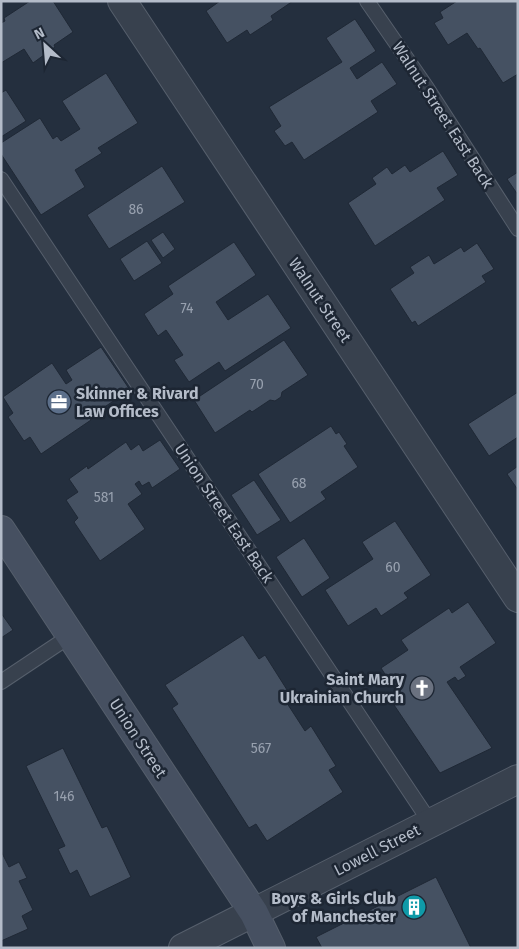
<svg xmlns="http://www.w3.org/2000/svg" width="519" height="949" font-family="'Fira Sans',sans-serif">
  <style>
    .building { fill: #455162; stroke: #1f2835 }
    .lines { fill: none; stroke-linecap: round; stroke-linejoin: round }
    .lane-casing { stroke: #565f6c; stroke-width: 16 }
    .street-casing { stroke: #565f6c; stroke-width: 30 }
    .secondary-casing { stroke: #565f6c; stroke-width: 30 }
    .lane { stroke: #38414e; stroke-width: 14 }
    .street { stroke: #38414e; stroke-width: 28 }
    .secondary { stroke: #465061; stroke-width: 28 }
    .labels { text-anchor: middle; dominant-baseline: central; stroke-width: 5; stroke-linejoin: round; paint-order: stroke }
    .number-label { font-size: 14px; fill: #98a1af }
    .street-label { font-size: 16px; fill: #b4bcc9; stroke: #1d2633 }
    .poi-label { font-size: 16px; font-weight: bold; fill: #b4bcc9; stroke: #1d2633; text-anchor: end }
  </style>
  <rect width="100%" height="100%" fill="#242f3e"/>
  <!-- building -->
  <path class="building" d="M 30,1 L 53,1 L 73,32 L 54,45 L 55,47 L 33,63 L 24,49 L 1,63 L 1,23 L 5,21 L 4,18 Z
    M 220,1 L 293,1 L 271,16 L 273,20 L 250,35 L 247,30 L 227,43 L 206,11 Z
    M 457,1 L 518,1 L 518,74 L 503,83 L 480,48 L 478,49 L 467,33 L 448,45 L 434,23 L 443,18 L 440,12 Z
    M 355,19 L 376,51 L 350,68 L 357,79 L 382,62 L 397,84 L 371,101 L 378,112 L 304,160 L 292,142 L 285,146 L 274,131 L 281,126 L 269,107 L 342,62 L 326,38 Z
    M 106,73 L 138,123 L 98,148 L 102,153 L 75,170 L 85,187 L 41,215 L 1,154 L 1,143 L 40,118 L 53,139 L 57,136 L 61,141 L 80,129 L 62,101 Z
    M 6,90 L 26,121 L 1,137 L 1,93 Z
    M 443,151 L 458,175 L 437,188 L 445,200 L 375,246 L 348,203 L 376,184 L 372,178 L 387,167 L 392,174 L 405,165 L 410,172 Z
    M 162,166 L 185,202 L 109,249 L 87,215 Z
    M 518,172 L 518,195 L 507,179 Z
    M 163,232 L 175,249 L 163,258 L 151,240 Z
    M 147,241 L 162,263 L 134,281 L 120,259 Z
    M 234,242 L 256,275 L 216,302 L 228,320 L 268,294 L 291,328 L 225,371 L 219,362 L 189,382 L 174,360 L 183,355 L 166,330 L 158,336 L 144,314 L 173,294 L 168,286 Z
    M 477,243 L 494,269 L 482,276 L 486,282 L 418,326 L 415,321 L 412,323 L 390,289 L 414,273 L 410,267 L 429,255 L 434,264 L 461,247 L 464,252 Z
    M 284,340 L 308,375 L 282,392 L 281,397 L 275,401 L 270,400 L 252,412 L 250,410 L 215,433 L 194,400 Z
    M 101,347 L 130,390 L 94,414 L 89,407 L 85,410 L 91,420 L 41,454 L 30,437 L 24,441 L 8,417 L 13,413 L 3,397 L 52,363 L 66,384 L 72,380 L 66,370 Z
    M 518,392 L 518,437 L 489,456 L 468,424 Z
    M 331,426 L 336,434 L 339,432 L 347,444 L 344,446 L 358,467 L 321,492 L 326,499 L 290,523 L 258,474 Z
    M 160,440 L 180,469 L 152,488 L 149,482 L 142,486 L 139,481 L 135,484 L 142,494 L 128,504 L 145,529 L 100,561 L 74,522 L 78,518 L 66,500 L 78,492 L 69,479 L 87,466 L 88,469 L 126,442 L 131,450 L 139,444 L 143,451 Z
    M 518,466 L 518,490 L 507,474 Z
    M 254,480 L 281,520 L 257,535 L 231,495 Z
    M 395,521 L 431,575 L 404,593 L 408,598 L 381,616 L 376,608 L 348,626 L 325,590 L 373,559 L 362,542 Z
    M 304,538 L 330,578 L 302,597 L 276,557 Z
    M 468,602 L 496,643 L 460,667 L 466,676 L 458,681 L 455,677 L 447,682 L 492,748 L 440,773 L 390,699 L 398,694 L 381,668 L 408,650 L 401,640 L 449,608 L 452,613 Z
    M 1,613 L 13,630 L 1,638 Z
    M 243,635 L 259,659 L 265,655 L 289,693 L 283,697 L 305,731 L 311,726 L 336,766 L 329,770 L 343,792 L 267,841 L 256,824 L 249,828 L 172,708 L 178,704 L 165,685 Z
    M 63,748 L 102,828 L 107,826 L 131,877 L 90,897 L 77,870 L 70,874 L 58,849 L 65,846 L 26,766 Z
    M 1,851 L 9,867 L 19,862 L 27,878 L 19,881 L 33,910 L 22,916 L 28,929 L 1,941 Z
    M 436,877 L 471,948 L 322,948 L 316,937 Z"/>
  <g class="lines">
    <defs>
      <path id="lane" d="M 367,1 L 427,88 L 518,229
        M 1,179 L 430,822
        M 1,682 L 70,636"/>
      <path id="street" d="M 122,1 L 518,598
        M 183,948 L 518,779"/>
      <path id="secondary" d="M 1,530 L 254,913 L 271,948"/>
    </defs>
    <!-- lane casing -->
    <use href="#lane" class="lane-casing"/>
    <!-- street casing -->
    <use href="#street" class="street-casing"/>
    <!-- secondary casing -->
    <use href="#secondary" class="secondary-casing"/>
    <!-- lane -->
    <use href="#lane" class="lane"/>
    <!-- street -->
    <use href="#street" class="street"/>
    <!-- secondary -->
    <use href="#secondary" class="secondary"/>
  </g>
  <!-- icons -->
  <defs>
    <symbol id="office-disc" viewBox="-11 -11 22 22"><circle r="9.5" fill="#5c6f8a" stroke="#1d2633"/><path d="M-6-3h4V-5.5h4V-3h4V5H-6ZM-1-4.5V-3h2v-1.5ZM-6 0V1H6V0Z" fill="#fff"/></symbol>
    <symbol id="church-disc" viewBox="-11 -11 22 22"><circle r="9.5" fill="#6b7280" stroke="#1d2633"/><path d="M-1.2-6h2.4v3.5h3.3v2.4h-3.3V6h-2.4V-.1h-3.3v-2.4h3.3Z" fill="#fff"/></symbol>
    <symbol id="building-disc" viewBox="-11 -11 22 22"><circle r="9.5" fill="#0f9aa8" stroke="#1d2633"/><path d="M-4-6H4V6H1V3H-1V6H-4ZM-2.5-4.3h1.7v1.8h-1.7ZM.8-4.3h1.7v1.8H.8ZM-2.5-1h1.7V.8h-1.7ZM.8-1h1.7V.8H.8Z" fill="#fff"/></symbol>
  </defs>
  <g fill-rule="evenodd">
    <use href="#office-disc" x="45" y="388" width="28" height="28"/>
    <use href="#church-disc" x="408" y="674" width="28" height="28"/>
    <use href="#building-disc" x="400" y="893" width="28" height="28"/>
  </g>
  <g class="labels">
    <!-- number labels -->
    <g class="number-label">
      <text x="136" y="209">86</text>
      <text x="187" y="308">74</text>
      <text x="257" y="384">70</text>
      <text x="299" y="483">68</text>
      <text x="104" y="497">581</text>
      <text x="393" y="567">60</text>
      <text x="261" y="748">567</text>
      <text x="64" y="796">146</text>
    </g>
    <!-- street labels -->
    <g class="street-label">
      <text transform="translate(443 115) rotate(57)">Walnut Street East Back</text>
      <text transform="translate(320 300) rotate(56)">Walnut Street</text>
      <text transform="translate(224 513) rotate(56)">Union Street East Back</text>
      <text transform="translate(138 738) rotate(57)">Union Street</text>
      <text transform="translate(377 850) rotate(-27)">Lowell Street</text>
    </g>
    <!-- poi labels -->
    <g class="poi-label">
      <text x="76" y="393" text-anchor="start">Skinner &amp; Rivard<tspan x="76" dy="18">Law Offices</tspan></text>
      <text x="404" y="679">Saint Mary<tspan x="404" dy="18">Ukrainian Church</tspan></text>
      <text x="396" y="898">Boys &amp; Girls Club<tspan x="396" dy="18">of Manchester</tspan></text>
    </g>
  </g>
  <!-- border -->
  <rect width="519" height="949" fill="none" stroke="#b4bcc9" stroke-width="5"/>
  <!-- north arrow -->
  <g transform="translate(45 45) rotate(334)" stroke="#1d2633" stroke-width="4" paint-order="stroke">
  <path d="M0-4L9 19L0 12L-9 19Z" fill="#b4bcc9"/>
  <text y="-8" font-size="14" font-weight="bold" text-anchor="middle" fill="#b4bcc9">N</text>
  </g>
</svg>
